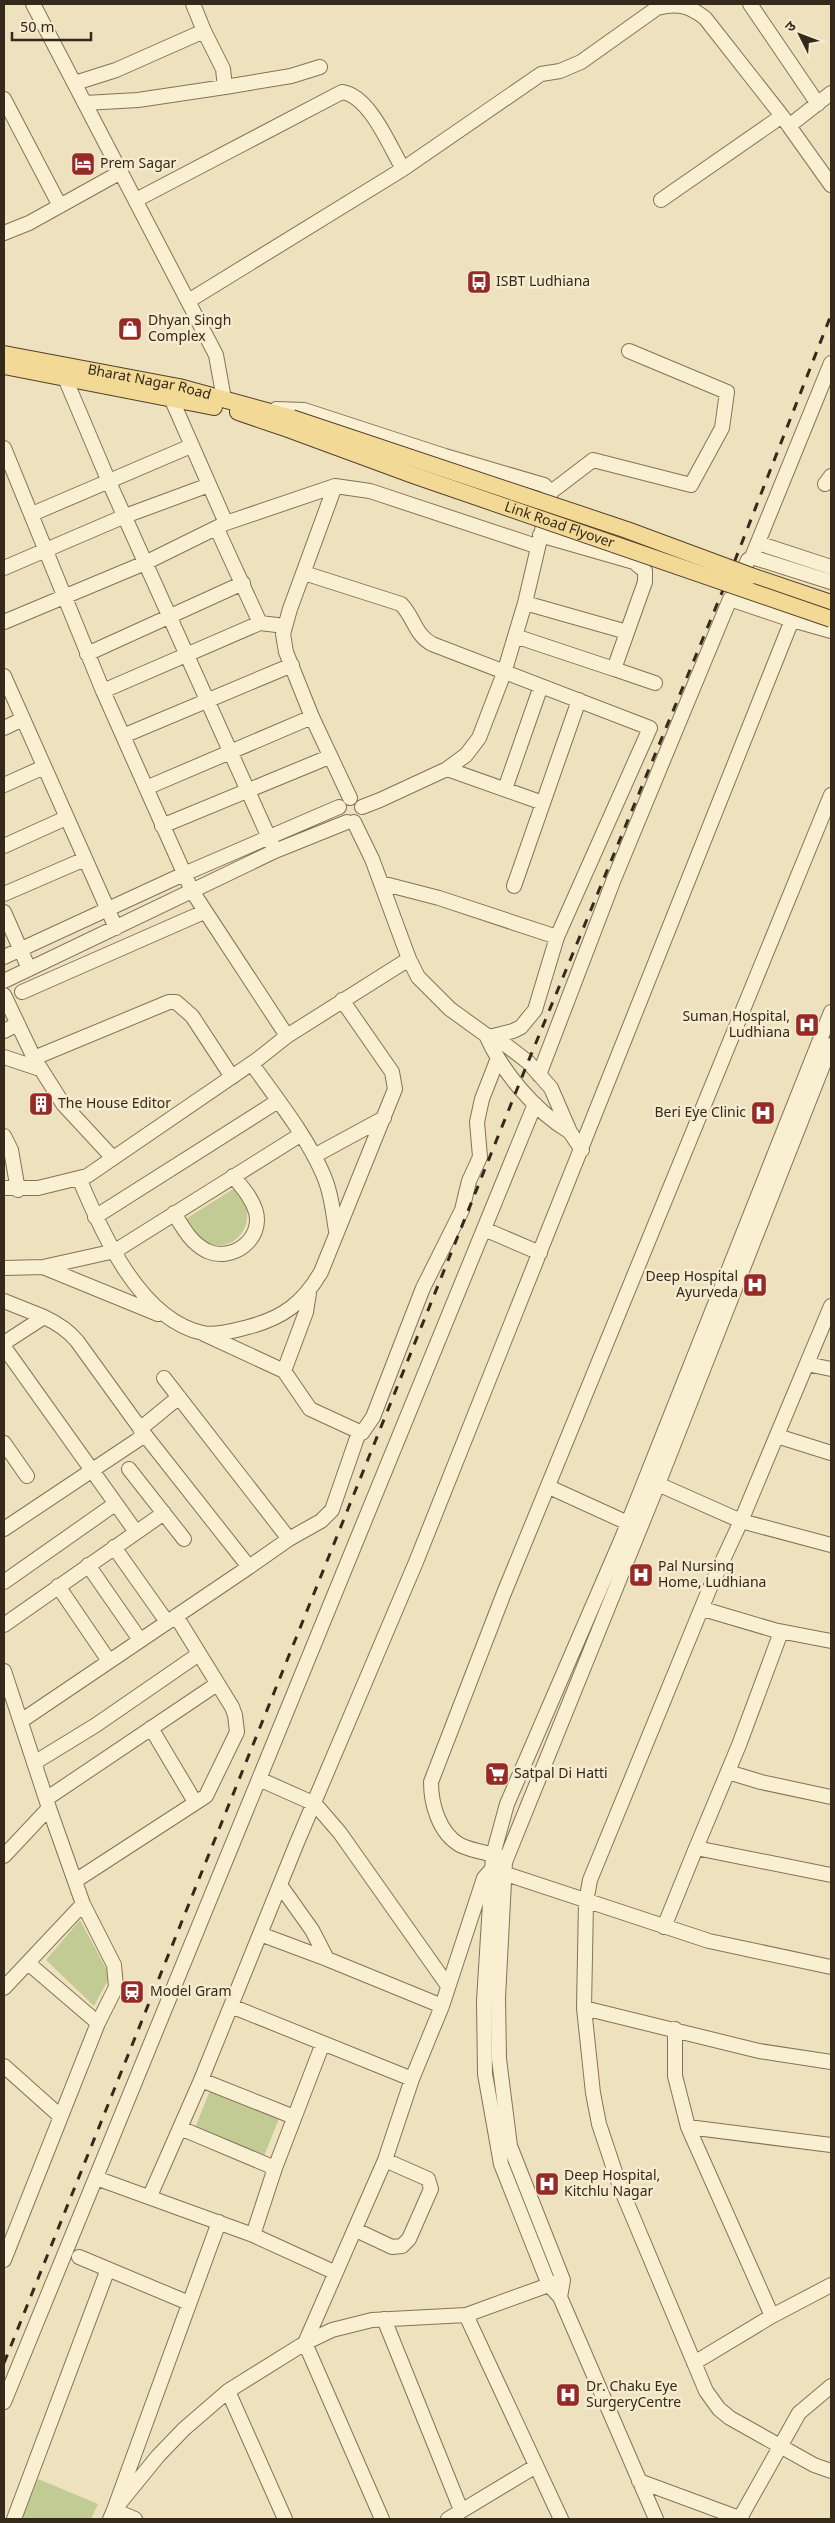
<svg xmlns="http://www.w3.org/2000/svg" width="835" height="2523" font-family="Georgia,'Noto Sans Devanagari',serif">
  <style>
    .green { fill: #c2cb93 }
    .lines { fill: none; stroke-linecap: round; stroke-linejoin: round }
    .minor-casing { stroke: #867257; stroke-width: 16 }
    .major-casing { stroke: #53402c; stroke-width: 18 }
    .minor { stroke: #f9efd1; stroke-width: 14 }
    .major { stroke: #f2d995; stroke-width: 16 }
    .rail { stroke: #35291c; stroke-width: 3; stroke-dasharray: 9 9; stroke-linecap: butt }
    .major-bridge-casing { stroke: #53402c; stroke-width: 18; stroke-linecap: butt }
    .major-bridge { stroke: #f2d995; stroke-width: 16 }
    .labels { text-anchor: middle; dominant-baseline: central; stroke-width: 5; stroke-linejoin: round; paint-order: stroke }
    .poi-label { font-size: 14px; fill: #35291c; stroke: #f5ebce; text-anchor: start }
    .street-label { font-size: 14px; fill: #35291c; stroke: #f5ebce }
  </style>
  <rect width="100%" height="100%" fill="#eee1be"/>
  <!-- green -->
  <path class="green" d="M 235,1188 C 238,1193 243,1198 245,1204 C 254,1228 233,1253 208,1243 C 196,1239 190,1230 184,1220 Z
    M 80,1920 L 110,1976 L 94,2006 L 46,1960 Z
    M 211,2088 L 280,2116 L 264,2156 L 195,2128 Z
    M 38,2479 L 98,2504 L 91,2519 L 21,2519 Z"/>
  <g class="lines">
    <defs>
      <path id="minor" d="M 33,4 L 216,355 L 224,399
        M 193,4 L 204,31
        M 750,4 L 818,104
        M 75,83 L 116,70 L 204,31 L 223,69 L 225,87 L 138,100 L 85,103
        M 225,87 L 291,76 L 320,67
        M 4,99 L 60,206
        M 789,126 L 831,185
        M 136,200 L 342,92 C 370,96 390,147 403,169 L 541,74 L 560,71 L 581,62 L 657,8 C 677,3 688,5 705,18 L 782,116
        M 661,200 L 782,116 L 789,126 L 831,93
        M 4,233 L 29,223 L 121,172
        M 190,300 L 403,169
        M 65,378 L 109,482 L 275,851
        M 171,398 L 226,523 L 335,486 L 370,491 L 536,546
        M 276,409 L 304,410 L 445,456 L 544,485 L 551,492 L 525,603 L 504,673 L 479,738 L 466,755 L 447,769 L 380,800 L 362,807
        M 4,448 L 103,691 L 192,891 L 287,1036
        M 825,484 L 831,476
        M 335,486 L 290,609 L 283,634 L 286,652 L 312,717 L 350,798
        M 551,492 L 593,460 L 691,485 L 722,428 L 727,392 L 629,351
        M 32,514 L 191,446
        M 540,535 L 634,562 L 645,571 L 645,582 L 614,669 L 655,683
        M 758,543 L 831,567
        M 752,557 L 831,582
        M 4,568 L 125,516 L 209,485
        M 304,573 L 401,604 C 414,617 415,635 432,644 L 650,728 L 557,937 L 535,1010 L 521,1027 L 513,1031 L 493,1036
        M 738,582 L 748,560 L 752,557 L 831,363
        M 525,603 L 627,632
        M 4,622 L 145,563 L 224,524
        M 260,623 L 285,626
        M 515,636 L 614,669
        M 87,654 L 243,583
        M 4,676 L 116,928
        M 103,691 L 260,623 L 217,529
        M 4,728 L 23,719
        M 123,736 L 292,665
        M 447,769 L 543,803
        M 4,785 L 44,767
        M 146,788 L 312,717
        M 505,789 L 541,686
        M 354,822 L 372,859 L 409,959 L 418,977 L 450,1009 L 486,1035 L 497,1038 L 528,1062 L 551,1088 L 570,1132 L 582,1150
        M 162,826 L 329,757
        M 4,846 L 66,818
        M 381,883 L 439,898 L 557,937
        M 514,886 L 579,700
        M 4,894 L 85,859
        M 4,912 L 29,969
        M 4,957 L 184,874 L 339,807
        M 4,981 L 275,851 L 347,822
        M 22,992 L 204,912
        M 4,995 L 34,1058 L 63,1104 L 113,1158
        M 4,1031 L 18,1024
        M 486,1035 C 502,1072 535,1111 570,1132
        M 4,1057 L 40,1069
        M 34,1058 L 169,1002 L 176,1002 L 192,1016 L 232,1077
        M 252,1064 C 276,1098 306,1135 323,1174 C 331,1192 333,1212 336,1231
        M 539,1075 L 614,879 L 730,599 L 792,620
        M 4,1136 L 11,1150 L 18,1190
        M 314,1156 L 384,1118
        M 79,1178 C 101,1231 140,1320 203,1333 C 215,1336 236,1330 248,1327 C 283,1318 303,1303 321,1272 L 395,1089 L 392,1072 L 342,1000
        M 4,1188 L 38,1188 L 87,1176 L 258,1059 L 287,1036 L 409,959
        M 174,1213 C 183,1228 191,1243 207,1251 C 232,1262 263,1240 256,1212 C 252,1198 242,1187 233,1176
        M 95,1217 L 278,1101
        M 484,1229 L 540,1253
        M 43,1267 L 158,1314
        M 4,1268 L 43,1267 L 115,1251 L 300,1135
        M 4,1301 L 44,1317
        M 831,1306 L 741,1521 L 709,1590 L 590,1880 L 586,1902 L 584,2008 L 593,2093 L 599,2124 L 619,2184 L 706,2391 L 719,2409 L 730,2418 L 814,2465 L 831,2471
        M 204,1334 L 284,1371 L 310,1409 L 362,1433 L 373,1417 L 423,1288 L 462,1210 L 469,1181 L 480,1157 L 477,1122 L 482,1099 L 498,1058
        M 4,1343 L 44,1317 C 57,1323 68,1330 77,1341 L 145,1435 L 4,1529
        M 4,1347 L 136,1532
        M 807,1364 L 831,1369
        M 284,1371 L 306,1312 L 309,1293
        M 164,1378 L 289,1539
        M 140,1429 L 179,1397
        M 145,1435 L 249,1567 L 289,1539 L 321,1521 L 332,1510 L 359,1432
        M 777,1436 L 831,1453
        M 4,1443 L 27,1476
        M 129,1469 L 184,1539
        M 651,1481 L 741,1521 L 831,1545
        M 549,1487 L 628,1523
        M 114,1547 L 167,1622
        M 88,1565 L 140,1640
        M 4,1582 L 115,1504
        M 58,1586 L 109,1661
        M 703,1609 L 774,1630 L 831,1641
        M 4,1625 L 164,1513
        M 4,1671 L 49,1808 L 4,1856
        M 21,1721 L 249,1567
        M 151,1728 L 195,1802
        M 34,1763 L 96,1725 L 199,1654
        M 728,1772 L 761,1782 L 831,1797
        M 46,1799 L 217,1684
        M 696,1848 L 739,1745 L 781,1632
        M 502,1857 C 489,1853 472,1851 460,1845 C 439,1833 431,1804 431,1782 L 504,1593 L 831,795
        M 75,1881 L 206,1796 L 237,1732 L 235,1715 L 232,1707 L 176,1616
        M 280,1885 L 312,1930 L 327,1959
        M 664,1927 L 696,1848 L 831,1875
        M 260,1934 L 327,1959 L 442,2006
        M 28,1963 L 98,2023
        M 448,1986 L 340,1833 L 315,1804 L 259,1779 L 535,1104
        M 4,1988 L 83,1904
        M 231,2006 L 412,2079
        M 584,2008 L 759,2051 L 831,2062
        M 675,2029 L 675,2076 L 688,2127 L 772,2316
        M 4,2066 L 60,2116
        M 201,2080 L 294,2117
        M 688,2127 L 831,2145
        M 180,2128 L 275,2168
        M 96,2178 L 253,2235 L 334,2272
        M 150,2196 L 201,2080 L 296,1845 L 416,1562 L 792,620 L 831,631
        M 356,2230 L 392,2247 L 402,2246 L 409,2239 L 431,2189 L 428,2179 L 385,2160
        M 253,2235 L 275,2168 L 323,2043
        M 79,2257 L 189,2303
        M 4,2260 L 98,2023 L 116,1987 L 114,1965 L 83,1904 L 49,1808
        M 560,2297 L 563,2280 L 510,2146 L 499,2059 L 498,1998 L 505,1862 L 658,1484 L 831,1045
        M 466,2315 L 561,2519
        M 384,2319 L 461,2510
        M 694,2363 L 772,2316 L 831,2285
        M 228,2391 L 285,2519
        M 4,2402 L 259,1779
        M 639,2481 L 742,2519
        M 740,2518 L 799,2413 L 831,2386
        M 14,2519 L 108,2269
        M 110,2519 L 114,2510 L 158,2456 L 184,2429 L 228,2391 L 305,2343 L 332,2330 L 372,2320 L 466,2315 L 557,2282
        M 135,2519 L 114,2510 L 219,2222
        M 382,2519 L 305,2343 L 385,2160 L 412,2079 L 442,2006 L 484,1878 L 491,1870 L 503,1873 L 709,1941 L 831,1967
        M 448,2519 L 536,2466
        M 656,2519 L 560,2297 L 549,2285 L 501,2164 L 485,2074 L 484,2001 L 493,1855 L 507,1804 L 622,1538 L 831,1012"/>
      <g id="major">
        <path id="s1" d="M 4,354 L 179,387 L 292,418"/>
        <path d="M 4,366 L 214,407"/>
        <path d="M 238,412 L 288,429"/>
        <path d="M 751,576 L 831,603"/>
      </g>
    </defs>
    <!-- minor casing -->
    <use href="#minor" class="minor-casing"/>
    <!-- major casing -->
    <use href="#major" class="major-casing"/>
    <!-- minor -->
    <use href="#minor" class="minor"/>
    <!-- major -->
    <use href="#major" class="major"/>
    <!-- rail -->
    <path class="rail" d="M 4,2363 L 528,1062 L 730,573 L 831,315"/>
    <defs>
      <g id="major-bridge">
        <path d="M 292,418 L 627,530 L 751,576"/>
        <path id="s2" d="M 288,429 L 413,475 L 831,619"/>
      </g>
    </defs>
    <!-- major-bridge casing -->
    <use href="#major-bridge" class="major-bridge-casing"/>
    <!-- major-bridge -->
    <use href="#major-bridge" class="major-bridge"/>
  </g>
  <!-- icons -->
  <defs>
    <symbol id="hotel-square" viewBox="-11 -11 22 22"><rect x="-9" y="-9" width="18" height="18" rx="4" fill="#952a27" stroke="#f5ebce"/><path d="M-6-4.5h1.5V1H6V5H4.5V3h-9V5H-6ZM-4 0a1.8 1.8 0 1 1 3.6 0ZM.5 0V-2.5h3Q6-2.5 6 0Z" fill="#fff"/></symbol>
    <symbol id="bus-square" viewBox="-11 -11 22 22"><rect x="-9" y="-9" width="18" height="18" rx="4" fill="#952a27" stroke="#f5ebce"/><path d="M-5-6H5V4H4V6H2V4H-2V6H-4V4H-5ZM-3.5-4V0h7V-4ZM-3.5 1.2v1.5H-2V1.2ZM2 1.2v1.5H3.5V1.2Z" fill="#fff"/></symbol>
    <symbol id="shop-square" viewBox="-11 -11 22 22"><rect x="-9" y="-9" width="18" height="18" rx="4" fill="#952a27" stroke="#f5ebce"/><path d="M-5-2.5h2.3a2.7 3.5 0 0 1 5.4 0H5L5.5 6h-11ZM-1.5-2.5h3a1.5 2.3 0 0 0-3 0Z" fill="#fff"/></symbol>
    <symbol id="hospital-square" viewBox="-11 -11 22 22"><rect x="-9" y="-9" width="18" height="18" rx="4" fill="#952a27" stroke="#f5ebce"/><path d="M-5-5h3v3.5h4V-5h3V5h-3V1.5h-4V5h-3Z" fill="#fff"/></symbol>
    <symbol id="building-square" viewBox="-11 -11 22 22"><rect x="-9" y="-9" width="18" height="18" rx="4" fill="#952a27" stroke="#f5ebce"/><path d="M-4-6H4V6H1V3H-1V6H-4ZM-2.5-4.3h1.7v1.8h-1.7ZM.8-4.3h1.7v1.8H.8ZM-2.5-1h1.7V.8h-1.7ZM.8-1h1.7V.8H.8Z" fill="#fff"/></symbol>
    <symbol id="supermarket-square" viewBox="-11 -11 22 22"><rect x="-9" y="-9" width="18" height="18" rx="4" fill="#952a27" stroke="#f5ebce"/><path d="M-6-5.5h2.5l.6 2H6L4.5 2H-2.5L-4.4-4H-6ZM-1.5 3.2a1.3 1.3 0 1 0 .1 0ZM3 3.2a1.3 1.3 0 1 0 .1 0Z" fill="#fff"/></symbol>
    <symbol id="station-square" viewBox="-11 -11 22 22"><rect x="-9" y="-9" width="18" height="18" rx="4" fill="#952a27" stroke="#f5ebce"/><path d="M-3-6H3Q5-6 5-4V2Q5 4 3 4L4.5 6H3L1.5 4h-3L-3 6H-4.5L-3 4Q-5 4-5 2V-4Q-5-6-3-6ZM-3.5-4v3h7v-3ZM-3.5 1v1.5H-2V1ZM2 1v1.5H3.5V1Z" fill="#fff"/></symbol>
  </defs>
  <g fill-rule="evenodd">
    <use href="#hotel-square" x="69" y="150" width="28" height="28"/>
    <use href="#bus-square" x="465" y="268" width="28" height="28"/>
    <use href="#shop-square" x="116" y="315" width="28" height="28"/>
    <use href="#hospital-square" x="793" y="1011" width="28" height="28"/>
    <use href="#building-square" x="27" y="1090" width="28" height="28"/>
    <use href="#hospital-square" x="749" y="1099" width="28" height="28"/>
    <use href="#hospital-square" x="741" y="1271" width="28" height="28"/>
    <use href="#hospital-square" x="627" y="1561" width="28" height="28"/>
    <use href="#supermarket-square" x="483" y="1760" width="28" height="28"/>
    <use href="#station-square" x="118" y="1978" width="28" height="28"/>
    <use href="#hospital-square" x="533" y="2170" width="28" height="28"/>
    <use href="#hospital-square" x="554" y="2381" width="28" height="28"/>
  </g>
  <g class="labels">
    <!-- poi labels -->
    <g class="poi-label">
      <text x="100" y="164">Prem Sagar</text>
      <text x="496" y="282">ISBT Ludhiana</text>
      <text x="148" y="321">Dhyan Singh<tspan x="148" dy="16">Complex</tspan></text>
      <text x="790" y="1017" text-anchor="end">Suman Hospital,<tspan x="790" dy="16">Ludhiana</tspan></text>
      <text x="58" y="1104">The House Editor</text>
      <text x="746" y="1113" text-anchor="end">Beri Eye Clinic</text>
      <text x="738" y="1277" text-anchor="end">Deep Hospital<tspan x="738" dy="16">Ayurveda</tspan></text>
      <text x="658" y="1567">Pal Nursing<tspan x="658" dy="16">Home, Ludhiana</tspan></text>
      <text x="514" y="1774">Satpal Di Hatti</text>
      <text x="150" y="1992">Model Gram</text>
      <text x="564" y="2176">Deep Hospital,<tspan x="564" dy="16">Kitchlu Nagar</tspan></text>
      <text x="586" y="2387">Dr. Chaku Eye<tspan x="586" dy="16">SurgeryCentre</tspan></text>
    </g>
    <!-- street labels -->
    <g class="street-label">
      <text stroke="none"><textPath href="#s1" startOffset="148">Bharat Nagar Road</textPath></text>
      <text stroke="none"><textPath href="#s2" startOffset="288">Link Road Flyover</textPath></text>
    </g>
  </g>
  <!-- border -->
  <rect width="835" height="2523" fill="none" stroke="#35291c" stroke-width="10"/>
  <!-- north arrow -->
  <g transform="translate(800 35) rotate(312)" stroke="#f5ebce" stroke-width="4" paint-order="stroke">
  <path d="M0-4L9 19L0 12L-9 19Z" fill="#35291c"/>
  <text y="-8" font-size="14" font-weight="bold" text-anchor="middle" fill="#35291c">उ</text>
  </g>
  <!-- scale -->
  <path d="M12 32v8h79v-8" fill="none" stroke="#35291c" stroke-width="2.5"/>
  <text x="20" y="32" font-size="15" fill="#35291c" stroke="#f5ebce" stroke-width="4" paint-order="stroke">50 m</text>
</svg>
